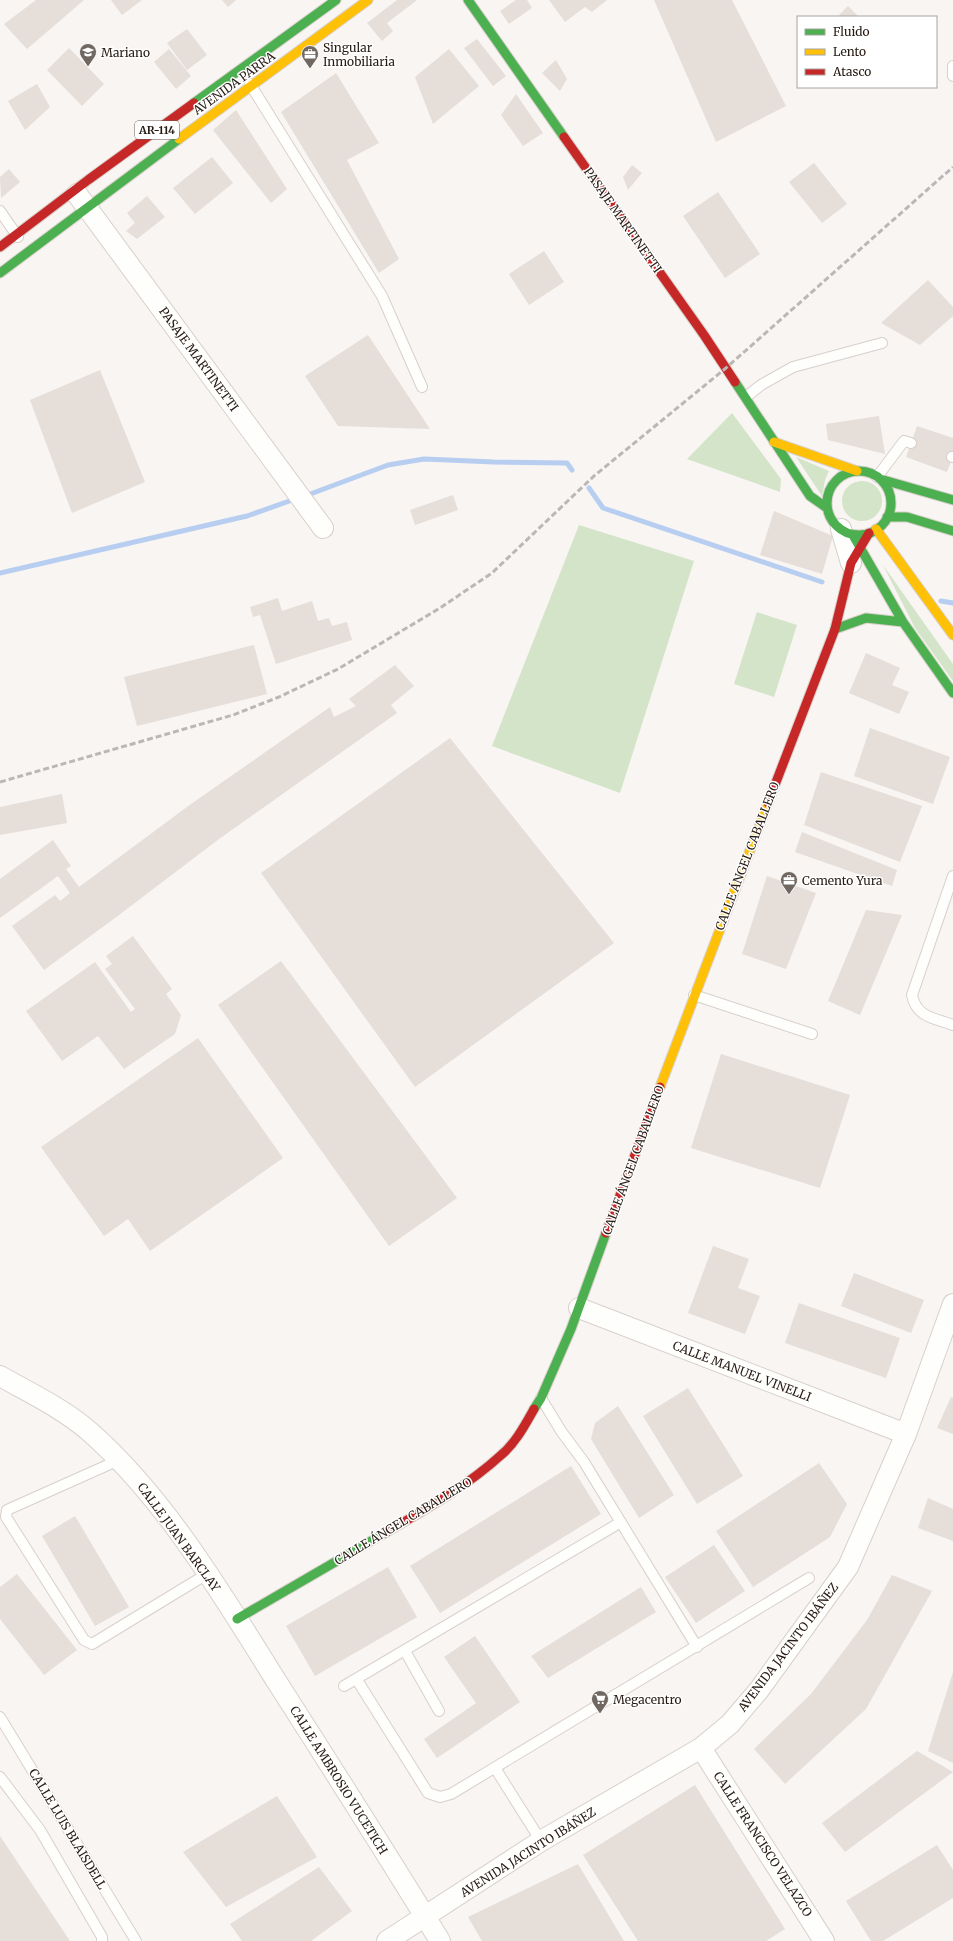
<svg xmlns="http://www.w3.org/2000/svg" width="953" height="1941" font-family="Merriweather,serif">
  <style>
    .green { fill: #d3e4c8 }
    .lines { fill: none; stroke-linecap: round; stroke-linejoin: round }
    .stream { stroke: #b7cef1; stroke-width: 5 }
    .building { fill: #e5ded9 }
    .lane-casing { stroke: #d8d0cb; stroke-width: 12 }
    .street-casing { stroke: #d8d0cb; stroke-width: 22 }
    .fast-casing { stroke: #d8d0cb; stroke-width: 11 }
    .slow-casing { stroke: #d8d0cb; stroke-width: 11 }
    .jam-casing { stroke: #d8d0cb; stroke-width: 11 }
    .lane { stroke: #fefefd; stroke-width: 10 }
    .street { stroke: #fefefd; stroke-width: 20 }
    .fast { stroke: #4caf50; stroke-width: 9 }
    .slow { stroke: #ffc107; stroke-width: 9 }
    .jam { stroke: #c62828; stroke-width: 9 }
    .rail { stroke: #bab8b7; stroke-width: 3; stroke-dasharray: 6 3; stroke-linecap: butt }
    .labels { text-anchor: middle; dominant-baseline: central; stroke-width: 3; stroke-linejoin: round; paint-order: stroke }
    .shield { fill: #fff; stroke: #675f59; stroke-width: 1 }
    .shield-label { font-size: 11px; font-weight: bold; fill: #261a12 }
    .poi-label { font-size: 12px; fill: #261a12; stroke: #fff; text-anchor: start }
    .street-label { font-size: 12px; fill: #261a12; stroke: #fff }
  </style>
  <rect width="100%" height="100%" fill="#f8f5f3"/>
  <!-- green -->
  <path class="green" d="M 732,413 L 781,479 L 780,492 L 687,459 Z
    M 796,457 L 829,471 L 825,480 L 822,496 Z
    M842 501a20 20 0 1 1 40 0a20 20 0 1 1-40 0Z
    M 579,525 L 694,561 L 620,793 L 492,746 Z
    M 883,565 L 953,664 L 953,681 L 915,628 Z
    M 757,612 L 797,625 L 774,697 L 734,684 Z"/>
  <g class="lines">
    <!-- stream -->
    <path class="stream" d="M 589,488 L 603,508 L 822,582
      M 305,496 L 388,465 L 424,459 L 494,462 L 567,463 L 572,470
      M 0,573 L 247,516 L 295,499
      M 941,601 L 953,603"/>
  </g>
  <!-- building -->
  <path class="building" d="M 36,0 L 84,0 L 27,49 L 4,24 Z
    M 111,0 L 142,0 L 122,15 Z
    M 222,0 L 236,0 L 228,7 Z
    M 397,0 L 417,0 L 387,23 L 393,31 L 382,41 L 367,23 Z
    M 516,0 L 527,0 L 532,8 L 509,24 L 500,11 Z
    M 549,0 L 607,0 L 592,12 L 585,7 L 565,22 Z
    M 654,0 L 732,0 L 786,106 L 716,142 Z
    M 848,6 L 859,17 L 841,17 L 839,15 Z
    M 187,29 L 207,55 L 187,70 L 167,43 Z
    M 477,39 L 506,76 L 493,86 L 464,48 Z
    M 69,48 L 104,84 L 82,106 L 47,70 Z
    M 169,49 L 191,76 L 176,89 L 154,62 Z
    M 449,49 L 479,86 L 433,124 L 415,77 Z
    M 556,60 L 567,79 L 560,91 L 542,73 Z
    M 336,73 L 379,143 L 347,160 L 399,259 L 379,273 L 281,112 Z
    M 37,84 L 50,107 L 25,130 L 8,101 Z
    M 516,94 L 543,133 L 523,146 L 501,115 Z
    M 236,110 L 287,189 L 271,203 L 213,130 Z
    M 212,157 L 233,183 L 195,214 L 173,188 Z
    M 814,163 L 847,204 L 822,223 L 789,182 Z
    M 632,165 L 642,173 L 628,190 L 623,177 Z
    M 9,169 L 20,182 L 1,198 L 0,177 Z
    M 718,192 L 760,254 L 725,278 L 683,216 Z
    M 147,196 L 165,217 L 137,239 L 126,231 L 135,223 L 127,213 Z
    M 544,251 L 564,282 L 529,305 L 509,274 Z
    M 928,280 L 953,307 L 953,316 L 920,345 L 881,323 Z
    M 368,335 L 430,429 L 338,426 L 305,376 Z
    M 100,370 L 145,482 L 72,513 L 30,400 Z
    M 879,416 L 885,454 L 828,440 L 826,424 Z
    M 917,426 L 953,438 L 953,456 L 947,472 L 906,457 Z
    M 453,495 L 458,510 L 415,525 L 410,510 Z
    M 774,511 L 833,536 L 822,574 L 760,555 Z
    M 278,598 L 282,611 L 312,601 L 318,621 L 329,618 L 332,626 L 347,622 L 352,640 L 276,664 L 260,615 L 253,617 L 250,607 Z
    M 254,645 L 267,694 L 137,726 L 124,677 Z
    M 866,653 L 900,668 L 892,685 L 909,692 L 899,714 L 849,693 Z
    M 395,665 L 414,686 L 391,705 L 397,713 L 219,839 L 115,918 L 44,970 L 12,926 L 55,895 L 60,901 L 70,893 L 58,876 L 0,918 L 0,879 L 53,840 L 71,866 L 66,869 L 79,887 L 191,804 L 330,707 L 334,717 L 356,706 L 349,699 Z
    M 870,728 L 950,757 L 933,804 L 854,776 Z
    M 450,738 L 614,943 L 415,1087 L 261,873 Z
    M 821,772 L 922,806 L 900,862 L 804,825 Z
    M 62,794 L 67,823 L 0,835 L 0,807 Z
    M 802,832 L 897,870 L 892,886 L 795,852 Z
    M 767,876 L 816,893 L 786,969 L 742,954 Z
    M 866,910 L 902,915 L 860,1015 L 828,1001 Z
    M 133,936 L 172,989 L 166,994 L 181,1015 L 175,1034 L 124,1069 L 98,1036 L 62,1061 L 26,1011 L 95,962 L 131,1012 L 135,1009 L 105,969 L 112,964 L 106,956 Z
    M 281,961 L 457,1198 L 389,1246 L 218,1005 Z
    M 198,1038 L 283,1158 L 150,1251 L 128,1219 L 104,1236 L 41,1147 Z
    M 721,1054 L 850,1095 L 820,1188 L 691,1148 Z
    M 713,1246 L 749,1259 L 738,1288 L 760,1296 L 745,1334 L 688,1313 Z
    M 854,1273 L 924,1300 L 911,1333 L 841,1306 Z
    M 799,1303 L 900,1338 L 886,1378 L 785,1343 Z
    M 688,1388 L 743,1476 L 697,1504 L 643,1416 Z
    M 951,1397 L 953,1398 L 953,1434 L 937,1428 Z
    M 618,1406 L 674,1495 L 639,1518 L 591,1439 L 595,1423 Z
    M 819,1463 L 847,1504 L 830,1537 L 753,1587 L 716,1531 Z
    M 571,1466 L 601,1514 L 440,1613 L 410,1566 Z
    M 928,1498 L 953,1509 L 953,1541 L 918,1528 Z
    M 75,1516 L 129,1607 L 95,1626 L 42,1536 Z
    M 714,1545 L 745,1591 L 696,1623 L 665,1577 Z
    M 388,1567 L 417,1617 L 315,1676 L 286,1626 Z
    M 17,1574 L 77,1650 L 44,1675 L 0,1619 L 0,1587 Z
    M 892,1575 L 932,1591 L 866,1709 L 785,1784 L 754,1749 L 811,1694 L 867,1620 Z
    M 641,1587 L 656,1612 L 548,1678 L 531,1656 Z
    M 475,1636 L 520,1702 L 437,1758 L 424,1739 L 476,1703 L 444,1657 Z
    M 953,1672 L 953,1763 L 928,1751 Z
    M 917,1751 L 953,1772 L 845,1852 L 822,1823 Z
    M 695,1785 L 785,1929 L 766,1941 L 638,1941 L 583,1855 Z
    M 277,1796 L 317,1857 L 226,1907 L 183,1852 Z
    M 0,1836 L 70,1941 L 0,1941 Z
    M 937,1845 L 953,1870 L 953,1898 L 883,1941 L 871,1941 L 846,1901 Z
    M 578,1864 L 624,1941 L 482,1941 L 468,1917 Z
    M 319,1867 L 352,1911 L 311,1941 L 242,1941 L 230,1924 Z"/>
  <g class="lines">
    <defs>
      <path id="lane" d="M 953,66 L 953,76
        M 250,84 L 382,296 L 422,387
        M 0,211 L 18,237
        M 746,397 L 761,385 L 793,367 L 882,343
        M 952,457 L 953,457
        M 877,477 L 904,441 L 911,443
        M 953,876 L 912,995 C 916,1017 934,1018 953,1025
        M 694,995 L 812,1034
        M 541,1398 L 561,1431 L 584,1462 L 697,1647
        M 119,1460 L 7,1510 L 6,1517 L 84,1640 L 92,1644 L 207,1574
        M 405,1651 L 439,1711
        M 357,1680 L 428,1793 L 440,1797 L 451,1794 L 809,1578
        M 344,1686 L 621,1522
        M 0,1717 L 136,1941
        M 495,1768 L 541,1841
        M 0,1777 L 40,1830 L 102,1937 L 102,1941"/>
      <path id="street" d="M 77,194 L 323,528
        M 841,529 L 851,563
        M 579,1308 L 906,1434
        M 0,1376 C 30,1393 64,1409 90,1432 C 166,1499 223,1596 277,1682 C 332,1768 387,1854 440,1941
        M 701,1748 L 824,1941
        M 387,1941 L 541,1841 L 701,1748 L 730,1724 L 759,1690 L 848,1567 L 906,1434 L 953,1304"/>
      <path id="fast" d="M 468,0 L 564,137
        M 194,103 L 336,0
        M 0,273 L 179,139
        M 735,382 L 810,496 L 827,508
        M827 503a32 32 0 1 1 64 0a32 32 0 1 1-64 0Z
        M 880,479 L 953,500
        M 887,517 L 907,517 L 953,531
        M 854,537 L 903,622 L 953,693
        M 835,629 L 866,618 L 903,622
        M 534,1409 L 541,1398 L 571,1329 L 606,1233
        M 237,1619 L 385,1533"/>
      <path id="slow" d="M 179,139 L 368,0
        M 774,442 L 857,471
        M 876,529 L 953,635
        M 660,1087 L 768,803"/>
      <path id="jam" d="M 564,137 L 704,335 L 735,382
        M 0,247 L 88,180 L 194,103
        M 768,803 L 835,629 L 851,563 L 869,533
        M 606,1233 L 660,1087
        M 385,1533 C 424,1510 466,1487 500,1456 C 515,1444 525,1425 534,1409"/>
    </defs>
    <!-- lane casing -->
    <use href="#lane" class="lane-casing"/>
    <!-- street casing -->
    <use href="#street" class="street-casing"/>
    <!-- fast casing -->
    <use href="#fast" class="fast-casing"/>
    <!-- slow casing -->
    <use href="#slow" class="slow-casing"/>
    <!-- jam casing -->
    <use href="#jam" class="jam-casing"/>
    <!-- lane -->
    <use href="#lane" class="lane"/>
    <!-- street -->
    <use href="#street" class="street"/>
    <!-- fast -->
    <use href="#fast" class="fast"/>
    <!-- slow -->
    <use href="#slow" class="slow"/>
    <!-- jam -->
    <use href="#jam" class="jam"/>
    <!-- rail -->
    <path class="rail" d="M 0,782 L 233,715 L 279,697 L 338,669 L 440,608 L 492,573 L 594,476 L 726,368 L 953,167"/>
  </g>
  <!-- icons -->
  <defs>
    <symbol id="school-pin" viewBox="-11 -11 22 30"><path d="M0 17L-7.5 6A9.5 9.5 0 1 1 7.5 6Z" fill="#706761" stroke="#fff"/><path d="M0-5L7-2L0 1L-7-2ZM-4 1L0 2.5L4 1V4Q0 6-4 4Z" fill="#fff"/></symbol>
    <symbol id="office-pin" viewBox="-11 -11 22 30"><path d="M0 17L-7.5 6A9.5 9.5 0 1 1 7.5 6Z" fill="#706761" stroke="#fff"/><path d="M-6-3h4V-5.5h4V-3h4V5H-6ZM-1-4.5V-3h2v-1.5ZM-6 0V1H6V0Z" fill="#fff"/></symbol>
    <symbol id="supermarket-pin" viewBox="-11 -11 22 30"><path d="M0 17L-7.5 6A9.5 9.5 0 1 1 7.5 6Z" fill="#706761" stroke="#fff"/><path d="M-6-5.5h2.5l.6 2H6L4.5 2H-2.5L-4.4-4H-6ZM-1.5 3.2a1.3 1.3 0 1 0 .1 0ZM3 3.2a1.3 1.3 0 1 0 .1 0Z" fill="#fff"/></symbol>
  </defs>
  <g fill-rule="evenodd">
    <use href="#school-pin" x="78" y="42" width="20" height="27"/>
    <use href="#office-pin" x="300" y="44" width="20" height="27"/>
    <use href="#office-pin" x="779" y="870" width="20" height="27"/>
    <use href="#supermarket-pin" x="590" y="1689" width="20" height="27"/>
  </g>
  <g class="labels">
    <!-- shield labels -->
    <rect class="shield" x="135" y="121" width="44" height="18" rx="3"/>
    <g class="shield-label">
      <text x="157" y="130">AR-114</text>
    </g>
    <!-- poi labels -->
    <g class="poi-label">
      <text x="323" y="47">Singular<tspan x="323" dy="14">Inmobiliaria</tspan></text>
      <text x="101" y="52">Mariano</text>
      <text x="802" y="880">Cemento Yura</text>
      <text x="613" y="1699">Megacentro</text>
    </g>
    <!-- street labels -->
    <g class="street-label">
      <text transform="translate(234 83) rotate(-36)">AVENIDA PARRA</text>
      <text transform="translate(623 220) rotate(55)">PASAJE MARTINETTI</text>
      <text transform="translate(199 359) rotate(54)">PASAJE MARTINETTI</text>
      <text transform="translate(747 856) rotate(-69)">CALLE ÁNGEL CABALLERO</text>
      <text transform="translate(633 1160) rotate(-70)">CALLE ÁNGEL CABALLERO</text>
      <text transform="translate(742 1371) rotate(21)">CALLE MANUEL VINELLI</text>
      <text transform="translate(403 1521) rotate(-31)">CALLE ÁNGEL CABALLERO</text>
      <text transform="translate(179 1537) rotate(54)">CALLE JUAN BARCLAY</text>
      <text transform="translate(788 1647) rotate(-53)">AVENIDA JACINTO IBÁÑEZ</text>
      <text transform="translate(339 1780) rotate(58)">CALLE AMBROSIO VUCETICH</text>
      <text transform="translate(68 1829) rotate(59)">CALLE LUIS BLAISDELL</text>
      <text transform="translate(763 1844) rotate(57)">CALLE FRANCISCO VELAZCO</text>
      <text transform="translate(528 1852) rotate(-32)">AVENIDA JACINTO IBÁÑEZ</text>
    </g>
  </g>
  <!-- legend -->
  <rect x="797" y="16" width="140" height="72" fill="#ffffff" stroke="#a8a3a0"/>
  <rect x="805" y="29" width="20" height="6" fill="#4caf50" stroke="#a8a3a0"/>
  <text x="833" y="36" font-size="12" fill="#261a12">Fluido</text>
  <rect x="805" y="49" width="20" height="6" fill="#ffc107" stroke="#a8a3a0"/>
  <text x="833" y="56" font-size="12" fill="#261a12">Lento</text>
  <rect x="805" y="69" width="20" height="6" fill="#c62828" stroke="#a8a3a0"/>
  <text x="833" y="76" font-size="12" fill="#261a12">Atasco</text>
</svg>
